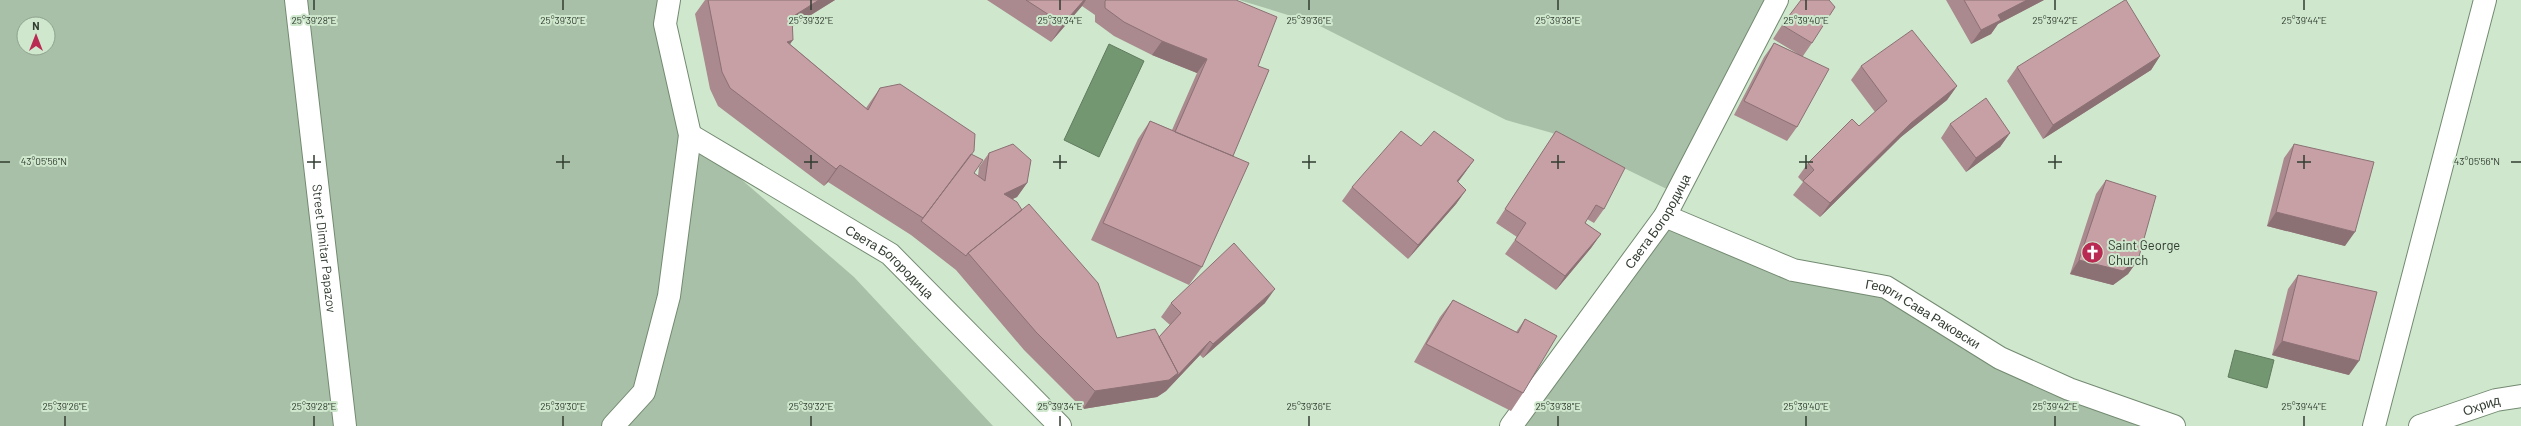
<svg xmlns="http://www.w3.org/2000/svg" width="2521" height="426" font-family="Barlow,sans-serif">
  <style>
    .green { fill: #a8c0a7; fill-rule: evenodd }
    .water { fill: #739771; stroke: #607c5e }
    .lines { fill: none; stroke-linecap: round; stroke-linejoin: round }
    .street-casing { stroke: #738a71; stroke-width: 24 }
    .street { stroke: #fff; stroke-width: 22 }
    .wall { fill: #aa8a8e }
    .shaded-wall { fill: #8b7074 }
    .building { fill: #c6a0a5; stroke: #8b7074 }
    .ticks { fill: none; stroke: #323c31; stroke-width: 1.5 }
    .labels { text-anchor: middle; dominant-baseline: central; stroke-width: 4; stroke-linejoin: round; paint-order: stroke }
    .street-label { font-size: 13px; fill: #323c31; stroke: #cfe8cd }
    .poi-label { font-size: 13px; fill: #323c31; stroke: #cfe8cd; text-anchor: start }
    .ticks-label { font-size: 10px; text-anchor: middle; fill: #323c31; stroke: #cfe8cd; stroke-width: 4; stroke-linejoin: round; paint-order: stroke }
  </style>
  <rect width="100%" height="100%" fill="#cfe8cd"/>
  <!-- green -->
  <path class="green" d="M 0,0 L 669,0 L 690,135 L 854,277 L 993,426 L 0,426 ZM 24,24 L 48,24 L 48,48 L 24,48 Z
    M 1239,0 L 1775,0 L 1677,194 L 1552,133 L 1506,120 L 1314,23 Z
    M 1665,216 L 1793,270 L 1886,287 L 2000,358 L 2174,426 L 1511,426 Z"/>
  <!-- water -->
  <path class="water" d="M 1109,44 L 1144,61 L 1099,157 L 1064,140 Z
    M 2235,350 L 2274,360 L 2267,388 L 2228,377 Z"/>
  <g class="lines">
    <defs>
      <g id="street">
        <path id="s1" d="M 296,0 L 345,426"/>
        <path id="s2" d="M 690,135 L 890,254 L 1060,426"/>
        <path id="s3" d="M 1665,216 L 1793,270 L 1886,287 L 2000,358 L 2069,389 L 2174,426"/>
        <path d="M 613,426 L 644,392 L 669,296 L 690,135 L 665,24 L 669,0"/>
        <path id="s4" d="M 1511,426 L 1665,216 L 1777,0"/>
        <path d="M 2374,426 L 2485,0"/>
        <path id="s5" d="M 2420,426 L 2496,400 L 2521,396"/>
      </g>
    </defs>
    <!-- street casing -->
    <use href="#street" class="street-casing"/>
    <!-- street -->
    <use href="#street" class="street"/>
  </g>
  <!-- wall -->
  <path class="wall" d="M 705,0 L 835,0 L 792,27 L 790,44 L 866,108 L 880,88 L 971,154 L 974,173 L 978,176 L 979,167 L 989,153 L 1027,183 L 1017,197 L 1012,199 L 1022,210 L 1117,338 L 1159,337 L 1170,325 L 1161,317 L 1171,303 L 1265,303 L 1203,358 L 1200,355 L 1166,391 L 1157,397 L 1083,409 L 1024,350 L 956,270 L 911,235 L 828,182 L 824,186 L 718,106 L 710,89 L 695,14 Z
    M 987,0 L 1236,0 L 1258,66 L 1202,267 L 1189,285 L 1091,240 L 1138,139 L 1150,121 L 1172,130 L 1197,73 L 1152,55 L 1114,36 L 1095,22 L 1095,15 L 1082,6 L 1051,42 Z
    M 1946,0 L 2044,0 L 1998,24 L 1991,34 L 1971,44 Z
    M 1782,25 L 1812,43 L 1803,56 L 1797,127 L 1787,141 L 1734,115 L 1764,57 L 1774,43 L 1798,54 L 1773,39 Z
    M 2160,56 L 2151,70 L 2043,139 L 2007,81 L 2017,67 Z
    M 1861,66 L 1957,86 L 1947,100 L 1901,137 L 1820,217 L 1793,195 L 1803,182 L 1798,177 L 1808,163 L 1859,126 L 1875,112 L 1851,80 Z
    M 1950,124 L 2010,133 L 2000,147 L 1966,172 L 1941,138 Z
    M 1556,131 L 1604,209 L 1594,223 L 1587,219 L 1585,223 L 1601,234 L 1591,248 L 1556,290 L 1505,254 L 1517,237 L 1496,223 Z
    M 2294,144 L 2345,246 L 2267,226 L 2284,158 Z
    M 1421,146 L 1474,160 L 1458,182 L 1466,190 L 1456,204 L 1408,259 L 1342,201 L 1352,187 Z
    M 2106,180 L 2138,260 L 2128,274 L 2113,285 L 2070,274 L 2096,194 Z
    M 2298,275 L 2349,375 L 2272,355 L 2288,289 Z
    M 1453,300 L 1516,332 L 1525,319 L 1523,393 L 1511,411 L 1414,362 L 1440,317 Z"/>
  <!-- shaded-wall -->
  <path class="shaded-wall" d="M 819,0 L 835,0 L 780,34 L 792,17 Z
    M 1084,0 L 1086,0 L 1082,6 L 1051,42 L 1063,24 Z
    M 2027,0 L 2044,0 L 1998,24 L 1991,34 L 1971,44 L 1981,30 L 1998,15 Z
    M 793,40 L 781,57 L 787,42 Z
    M 1162,41 L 1207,59 L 1197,73 L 1152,55 Z
    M 2160,56 L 2151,70 L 2043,139 L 2053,125 Z
    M 1957,86 L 1947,100 L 1901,137 L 1820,217 L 1830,203 L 1911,123 Z
    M 2010,133 L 2000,147 L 1966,172 L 1976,158 Z
    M 1474,160 L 1464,174 L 1448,195 L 1457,181 Z
    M 840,165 L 828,182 L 824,186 L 836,169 Z
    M 1027,183 L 1017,197 L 994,208 L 1004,194 Z
    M 1466,190 L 1456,204 L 1408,259 L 1418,245 Z
    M 2276,212 L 2355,232 L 2345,246 L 2267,226 Z
    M 1601,234 L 1591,248 L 1556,290 L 1565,276 Z
    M 2079,260 L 2138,260 L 2128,274 L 2113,285 L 2070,274 Z
    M 1275,289 L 1265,303 L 1203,358 L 1213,344 Z
    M 1210,341 L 1200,355 L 1166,391 L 1157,397 L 1083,409 L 1095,391 Z
    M 2282,341 L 2359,361 L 2349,375 L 2272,355 Z"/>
  <!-- building -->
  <path class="building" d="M 708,0 L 819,0 L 792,17 L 793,40 L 787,42 L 868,110 L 880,88 L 900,84 L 975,134 L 974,151 L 923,218 L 840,165 L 836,169 L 730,88 L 722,72 Z
    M 1026,0 L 1084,0 L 1063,24 Z
    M 1106,0 L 1236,0 L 1277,17 L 1258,66 L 1269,70 L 1233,156 L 1175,132 L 1207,59 L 1162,41 L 1124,22 L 1105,8 L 1105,1 Z
    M 1801,0 L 1829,0 L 1835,7 L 1812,43 L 1782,25 Z
    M 1964,0 L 2027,0 L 1998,15 L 2001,20 L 1981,30 Z
    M 2125,0 L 2126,0 L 2160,56 L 2053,125 L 2017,67 Z
    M 1912,30 L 1957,86 L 1911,123 L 1830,203 L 1803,181 L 1814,170 L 1808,163 L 1852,119 L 1859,126 L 1887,101 L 1861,66 Z
    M 1774,43 L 1829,69 L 1797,127 L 1744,101 Z
    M 1986,98 L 2010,133 L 1976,158 L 1950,124 Z
    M 1150,121 L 1249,163 L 1202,267 L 1103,223 Z
    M 1401,131 L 1421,146 L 1434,131 L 1474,160 L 1457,181 L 1466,190 L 1418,245 L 1352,187 Z
    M 1556,131 L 1625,168 L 1604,209 L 1596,205 L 1585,223 L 1601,234 L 1565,276 L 1515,240 L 1526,223 L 1505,209 Z
    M 1013,144 L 1031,160 L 1027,183 L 1004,194 L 1017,202 L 1022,210 L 968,253 L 966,256 L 921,221 L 971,154 L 983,160 L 974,173 L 985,181 L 989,153 Z
    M 2294,144 L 2374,162 L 2355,232 L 2276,212 Z
    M 2106,180 L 2156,196 L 2138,260 L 2123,271 L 2079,260 Z
    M 1029,204 L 1098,283 L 1117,338 L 1155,329 L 1178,373 L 1169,380 L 1095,391 L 1036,332 L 968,253 Z
    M 1234,243 L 1275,289 L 1213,344 L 1210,341 L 1176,377 L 1178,373 L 1159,337 L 1181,313 L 1171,303 Z
    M 2298,275 L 2377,292 L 2359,361 L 2282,341 Z
    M 1453,300 L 1518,333 L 1525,319 L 1557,336 L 1523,393 L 1426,344 Z"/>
  <!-- ticks -->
  <path class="ticks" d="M 314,0 L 314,10M 563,0 L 563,10M 811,0 L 811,10M 1060,0 L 1060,10M 1309,0 L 1309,10M 1558,0 L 1558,10M 1806,0 L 1806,10M 2055,0 L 2055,10M 2304,0 L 2304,10M 314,155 L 314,169M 563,155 L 563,169M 811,155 L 811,169M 1060,155 L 1060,169M 1309,155 L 1309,169M 1558,155 L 1558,169M 1806,155 L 1806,169M 2055,155 L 2055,169M 2304,155 L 2304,169M 0,162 L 10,162M 307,162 L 321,162M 556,162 L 570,162M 804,162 L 818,162M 1053,162 L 1067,162M 1302,162 L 1316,162M 1551,162 L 1565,162M 1799,162 L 1813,162M 2048,162 L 2062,162M 2297,162 L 2311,162M 2511,162 L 2521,162M 65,416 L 65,426M 314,416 L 314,426M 563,416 L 563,426M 811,416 L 811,426M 1060,416 L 1060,426M 1309,416 L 1309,426M 1558,416 L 1558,426M 1806,416 L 1806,426M 2055,416 L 2055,426M 2304,416 L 2304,426"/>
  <!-- icons -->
  <defs>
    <symbol id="church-disc" viewBox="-11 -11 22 22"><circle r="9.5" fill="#ba2b54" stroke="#cfe8cd"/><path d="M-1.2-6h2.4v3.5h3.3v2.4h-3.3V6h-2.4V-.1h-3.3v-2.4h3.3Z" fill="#fff"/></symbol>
  </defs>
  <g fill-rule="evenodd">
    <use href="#church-disc" x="2080" y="240" width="25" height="25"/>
  </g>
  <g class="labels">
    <!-- street labels -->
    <g class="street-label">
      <text stroke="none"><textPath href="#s4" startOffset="252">Света Богородица</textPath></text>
      <text stroke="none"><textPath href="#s1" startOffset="250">Street Dimitar Papazov</textPath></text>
      <text stroke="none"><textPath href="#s2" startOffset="237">Света Богородица</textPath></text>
      <text stroke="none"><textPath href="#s3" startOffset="278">Георги Сава Раковски</textPath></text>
      <text stroke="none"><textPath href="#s5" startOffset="65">Охрид</textPath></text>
    </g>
    <!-- poi labels -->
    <g class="poi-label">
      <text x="2108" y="245">Saint George<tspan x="2108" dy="15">Church</tspan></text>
    </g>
  </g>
  <g class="ticks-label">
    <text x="314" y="24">25°39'28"E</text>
    <text x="563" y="24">25°39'30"E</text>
    <text x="811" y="24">25°39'32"E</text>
    <text x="1060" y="24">25°39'34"E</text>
    <text x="1309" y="24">25°39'36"E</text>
    <text x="1558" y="24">25°39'38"E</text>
    <text x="1806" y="24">25°39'40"E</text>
    <text x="2055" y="24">25°39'42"E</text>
    <text x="2304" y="24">25°39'44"E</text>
    <text x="44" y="165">43°05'56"N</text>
    <text x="2477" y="165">43°05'56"N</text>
    <text x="65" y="410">25°39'26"E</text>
    <text x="314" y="410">25°39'28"E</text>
    <text x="563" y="410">25°39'30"E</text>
    <text x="811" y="410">25°39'32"E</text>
    <text x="1060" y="410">25°39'34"E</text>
    <text x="1309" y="410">25°39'36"E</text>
    <text x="1558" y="410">25°39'38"E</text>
    <text x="1806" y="410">25°39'40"E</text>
    <text x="2055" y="410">25°39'42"E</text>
    <text x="2304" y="410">25°39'44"E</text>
  </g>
  <!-- north arrow -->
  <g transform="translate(36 36)"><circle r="19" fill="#cfe8cd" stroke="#90a38f"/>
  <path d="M0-3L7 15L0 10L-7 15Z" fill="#ba2b54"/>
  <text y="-6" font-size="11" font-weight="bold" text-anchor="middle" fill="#323c31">N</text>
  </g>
</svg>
